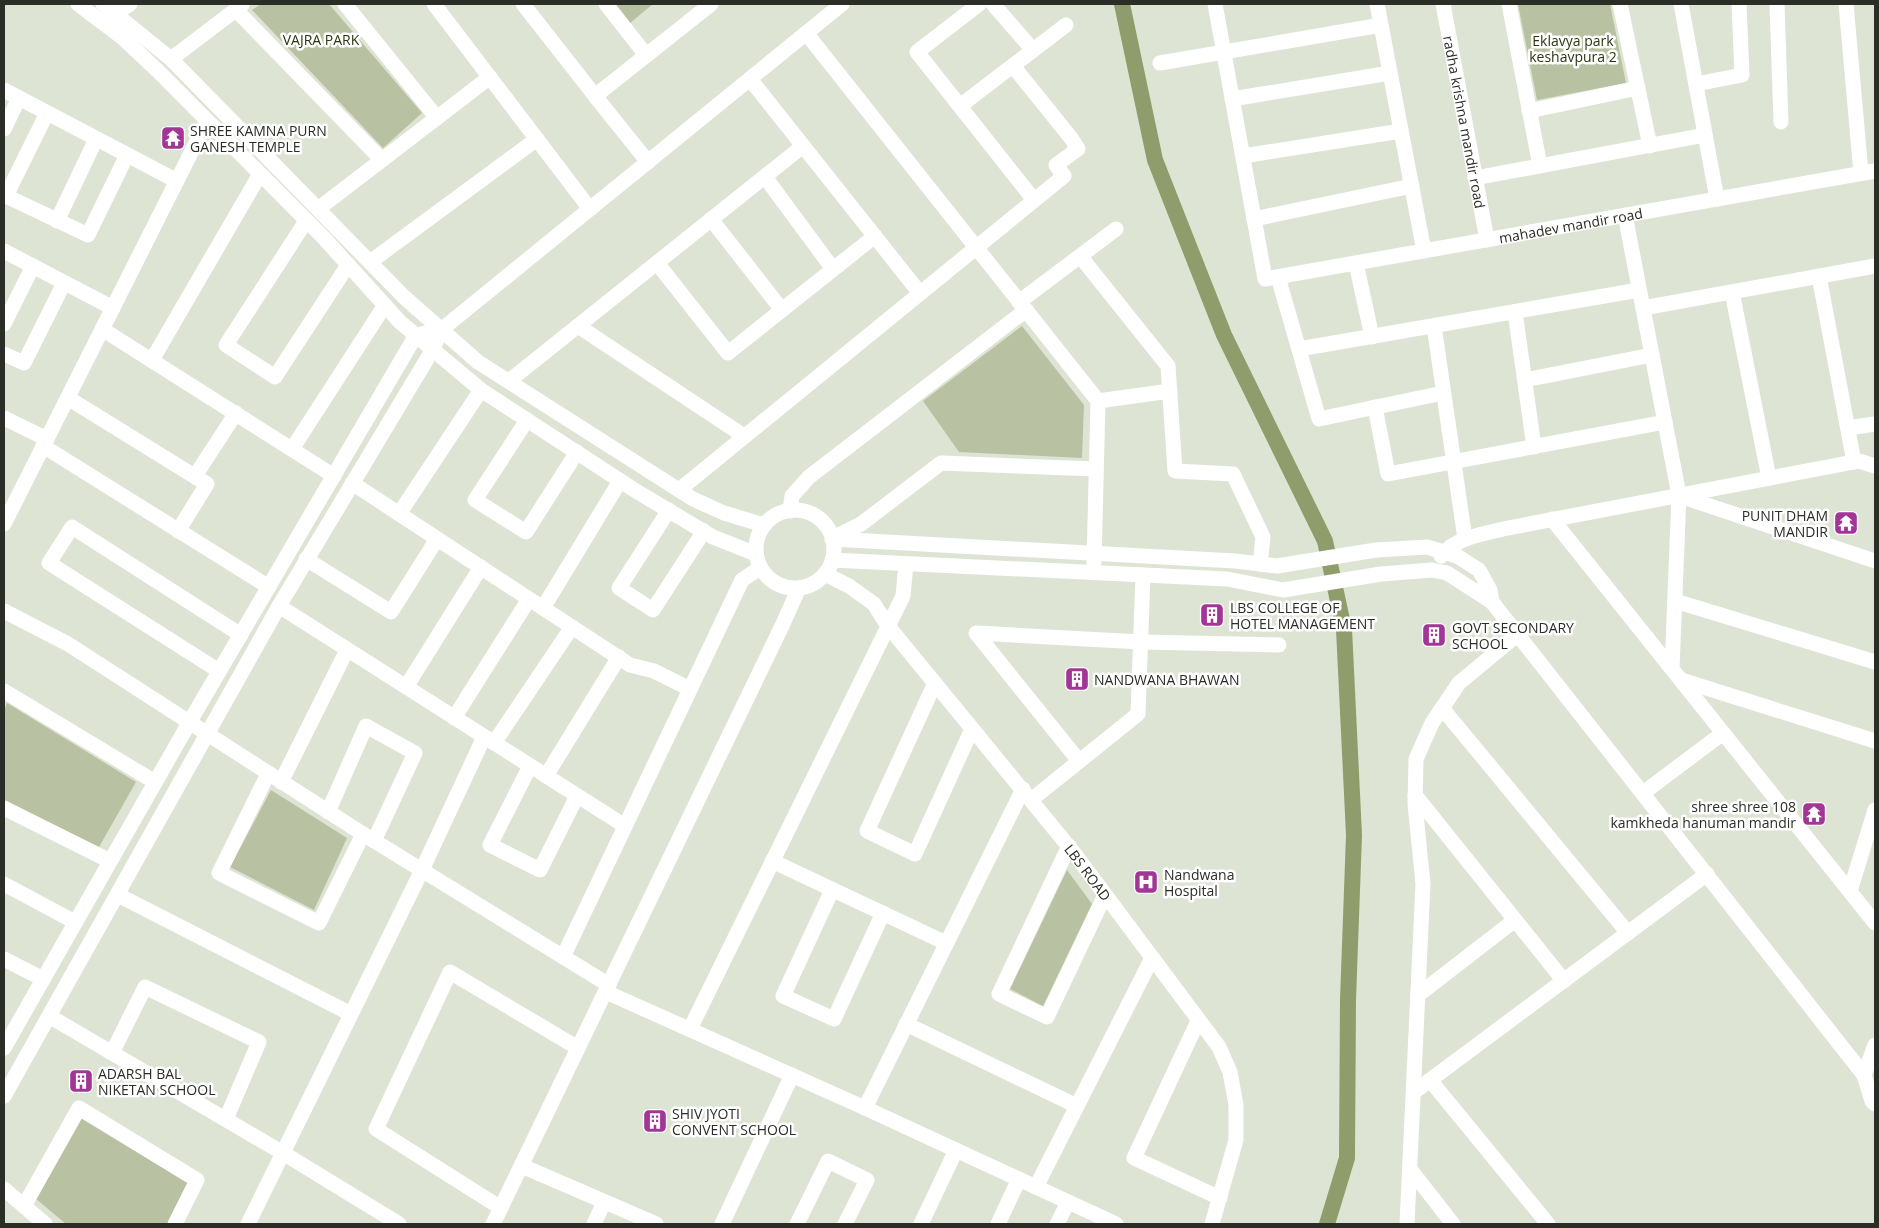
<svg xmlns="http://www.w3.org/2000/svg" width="1879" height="1228" font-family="'Open Sans',sans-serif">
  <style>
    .green { fill: #b8c2a2 }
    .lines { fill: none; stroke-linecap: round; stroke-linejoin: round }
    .canal { stroke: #8e9d6b; stroke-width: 16 }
    .minor { stroke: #fff; stroke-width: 15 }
    .labels { text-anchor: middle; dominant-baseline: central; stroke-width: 5; stroke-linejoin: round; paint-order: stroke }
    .park-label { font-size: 14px; fill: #2c360f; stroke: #fff }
    .street-label { font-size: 14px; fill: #2b2d27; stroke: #fff }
    .poi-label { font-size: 14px; fill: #2b2d27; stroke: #fff; text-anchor: start }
  </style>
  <rect width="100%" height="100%" fill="#dee4d3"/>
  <!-- green -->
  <path class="green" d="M 261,4 L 329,4 L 422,113 L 383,148 L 252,10 Z
    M 614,4 L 653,4 L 630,23 Z
    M 1518,4 L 1610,4 L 1626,83 L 1537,100 Z
    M 1022,326 L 1084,405 L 1082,458 L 959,452 L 923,401 Z
    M 7,703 L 136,782 L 99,847 L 4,801 L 4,711 Z
    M 271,790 L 347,838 L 314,910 L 230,867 Z
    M 1067,870 L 1092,904 L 1043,1006 L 1010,989 Z
    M 81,1118 L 190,1182 L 170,1224 L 66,1224 L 35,1198 Z"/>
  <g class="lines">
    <!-- canal -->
    <path class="canal" d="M 1122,4 L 1155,160 L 1224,335 L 1325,541 L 1344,629 L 1354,835 L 1348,1000 L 1347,1158 L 1327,1224"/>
    <!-- minor -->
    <g class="minor">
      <path d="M 78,4 L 123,38 L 158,71 L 323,237 L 400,322 L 481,390 L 636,491 L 713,537 L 756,554"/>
      <path d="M 103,4 L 171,59 L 404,297 L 478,362 L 693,499 L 724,513 L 764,525"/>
      <path d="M 345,4 L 437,118"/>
      <path d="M 434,4 L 590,209"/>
      <path d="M 523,4 L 595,96"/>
      <path d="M 606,4 L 646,55"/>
      <path d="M 979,4 L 917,52 L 1034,200"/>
      <path d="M 993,4 L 1033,50"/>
      <path id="s1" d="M 1215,4 L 1265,279 L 1875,171"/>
      <path d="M 1377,4 L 1424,251"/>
      <path id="s2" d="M 1443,4 L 1487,240"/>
      <path d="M 1509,4 L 1540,166"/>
      <path d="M 1620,4 L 1650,146"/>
      <path d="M 1681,4 L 1717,199"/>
      <path d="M 1777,4 L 1781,122"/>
      <path d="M 1846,4 L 1861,173"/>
      <path d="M 236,10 L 382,160"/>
      <path d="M 116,14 L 130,4"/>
      <path d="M 806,33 L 1098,401 L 1094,563"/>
      <path d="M 171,59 L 242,5"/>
      <path d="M 1160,63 L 1381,25"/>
      <path d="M 750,79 L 919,292"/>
      <path d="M 1696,84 L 1742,75 L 1739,4"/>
      <path d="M 4,90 L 177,181"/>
      <path d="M 1232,99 L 1390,73"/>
      <path d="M 960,106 L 1066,25"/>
      <path d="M 1529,111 L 1638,88"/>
      <path d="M 4,129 L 19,98"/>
      <path d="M 1243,156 L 1401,131"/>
      <path d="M 648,162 L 595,96 L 711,4"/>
      <path d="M 765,177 L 833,269"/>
      <path d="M 1475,178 L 1705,135"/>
      <path d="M 4,195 L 88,235 L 127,155"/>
      <path d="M 6,196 L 47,113"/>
      <path d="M 318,209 L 490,77"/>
      <path d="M 1625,215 L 1679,495 L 1672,669"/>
      <path d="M 711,219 L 782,310"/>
      <path d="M 1254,219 L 1412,186"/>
      <path d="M 57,221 L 96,139"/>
      <path d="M 306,221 L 226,345 L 275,377 L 348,265"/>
      <path d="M 4,251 L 113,308"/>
      <path d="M 1080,256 L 1168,366 L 1175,471 L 1233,474 L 1263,537 L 1260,564"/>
      <path d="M 370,262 L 537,139"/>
      <path d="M 657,263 L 728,353 L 875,236"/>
      <path d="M 1356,263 L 1372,337"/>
      <path d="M 1819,276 L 1854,462"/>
      <path d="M 1278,277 L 1319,419 L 1443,393"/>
      <path d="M 1732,292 L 1769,478"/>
      <path d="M 1019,302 L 1116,229"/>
      <path d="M 1643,308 L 1875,266"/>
      <path d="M 1515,312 L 1534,447"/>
      <path d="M 4,324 L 33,266"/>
      <path d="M 578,326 L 744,436"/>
      <path d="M 1434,326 L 1465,539"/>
      <path d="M 102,329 L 334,476"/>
      <path d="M 1299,349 L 1639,290"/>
      <path d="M 4,354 L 24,363 L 64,283"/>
      <path d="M 152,360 L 260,174"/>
      <path d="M 1525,380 L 1652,355"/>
      <path d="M 509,381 L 803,146"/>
      <path d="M 68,398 L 207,484 L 178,531"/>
      <path d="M 1098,401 L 1170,391"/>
      <path d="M 1375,407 L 1388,474 L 1665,422"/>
      <path d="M 4,418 L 47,439"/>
      <path d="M 527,420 L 475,500 L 526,532 L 577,452"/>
      <path d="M 1848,428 L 1875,424"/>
      <path d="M 43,446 L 269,587"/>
      <path d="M 292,449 L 385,305"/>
      <path d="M 195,476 L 236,413"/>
      <path d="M 352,483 L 630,665 L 654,671 L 690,689"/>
      <path d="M 679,490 L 1064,176 L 1056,165 L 1078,149 L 1071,138 L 1013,66"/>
      <path d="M 1680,496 L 1875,561"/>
      <path d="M 669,510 L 619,588 L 653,610 L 704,531"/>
      <circle cx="795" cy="549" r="39"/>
      <path d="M 790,511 L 792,496 L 809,477 L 1026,310"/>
      <path d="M 399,514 L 481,390"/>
      <path d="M 1552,519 L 1875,923"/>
      <path d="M 4,524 L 207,121"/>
      <path d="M 833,538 L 861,524 L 941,463 L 1096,469"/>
      <path d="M 832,539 L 1235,561 L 1277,566 L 1376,550 L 1427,547 L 1457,556 L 1479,570 L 1490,590 L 1492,602"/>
      <path d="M 1441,556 C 1454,538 1483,534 1503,529 L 1859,461 L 1875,466"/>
      <path d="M 306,559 L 391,612 L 437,539"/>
      <path d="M 832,560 L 1227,579 L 1283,590 L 1381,574 L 1432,570 L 1447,573 L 1492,602 L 1864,1075 L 1872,1101 L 1875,1104"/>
      <path id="s3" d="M 825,574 L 849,586 L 874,604 L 888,626 L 1074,853 L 1219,1047 L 1230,1072 L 1236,1105 L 1236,1140 L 1212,1224"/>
      <path d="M 1675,601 L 1875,662"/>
      <path d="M 279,606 L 625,826"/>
      <path d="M 543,608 L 620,481"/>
      <path d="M 4,611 L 68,644 L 363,834 L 609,985"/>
      <path d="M 219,671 L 49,563 L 72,527 L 241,635"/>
      <path d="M 1681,680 L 1875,741"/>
      <path d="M 935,683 L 867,831 L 915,854 L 972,729"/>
      <path d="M 406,687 L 481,567"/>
      <path d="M 4,691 L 155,782"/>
      <path d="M 1442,708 L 1628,933"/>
      <path d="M 454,718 L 529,599"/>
      <path d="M 494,743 L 572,627"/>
      <path d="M 1079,761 L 976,633 L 1141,642 L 1279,645"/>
      <path d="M 530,766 L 490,845 L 540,870 L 577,796"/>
      <path d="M 268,774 L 219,873 L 319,923 L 363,834"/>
      <path d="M 546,776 L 619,657"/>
      <path d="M 281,782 L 347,650"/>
      <path d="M 1643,793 L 1723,733"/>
      <path d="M 1415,795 L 1564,981"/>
      <path d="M 1031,800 L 1138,714 L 1143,575"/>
      <path d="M 4,808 L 110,861"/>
      <path d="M 328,812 L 366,726 L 415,753 L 374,841"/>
      <path d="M 1069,846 L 999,994 L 1047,1017 L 1105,895"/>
      <path d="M 772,861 L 946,943"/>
      <path d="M 4,884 L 75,922"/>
      <path d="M 832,890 L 783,996 L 834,1019 L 883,913"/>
      <path d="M 1850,891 L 1875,810"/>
      <path d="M 118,895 L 351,1014"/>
      <path d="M 563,957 L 742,580 L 760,568"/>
      <path d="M 4,959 L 43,979"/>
      <path d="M 606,992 L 865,1108 L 1116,1224"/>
      <path d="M 1418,995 L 1515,920"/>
      <path d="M 49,1016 L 283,1153 L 399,1224"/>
      <path d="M 1198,1021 L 1134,1158 L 1220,1198"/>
      <path d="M 906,1024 L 1077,1106"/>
      <path d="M 690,1029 L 903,596 L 906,564"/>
      <path d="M 4,1048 L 189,723 L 416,335 L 425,333"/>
      <path d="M 112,1053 L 145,987 L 259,1042 L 226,1119"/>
      <path d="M 1864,1075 L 1875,1045"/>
      <path d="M 1430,1080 L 1548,1224"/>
      <path d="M 1414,1092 L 1707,874"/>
      <path d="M 4,1096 L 279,606 L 433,349 L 441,330 L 842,4"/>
      <path d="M 865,1108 L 1023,789"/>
      <path d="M 522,1166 L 656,1224"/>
      <path d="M 1410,1169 L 1453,1224"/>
      <path d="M 1036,1187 L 1152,958"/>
      <path d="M 4,1189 L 45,1224"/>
      <path d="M 24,1206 L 79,1108 L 197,1180 L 175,1224"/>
      <path d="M 501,1208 L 376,1129 L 450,972 L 578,1048"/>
      <path d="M 248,1224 L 422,870 L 484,737"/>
      <path d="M 493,1224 L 781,628 L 799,588"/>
      <path d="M 594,1224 L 604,1202"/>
      <path d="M 722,1224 L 792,1075"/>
      <path d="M 797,1224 L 828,1161 L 867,1180 L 845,1224"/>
      <path d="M 921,1224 L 956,1150"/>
      <path d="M 998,1224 L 1019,1179"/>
      <path d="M 1057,1224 L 1068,1202"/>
      <path d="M 1407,1224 L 1423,884 L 1415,804 L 1416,759 L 1432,723 L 1459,683 L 1517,635"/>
    </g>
  </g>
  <!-- icons -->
  <defs>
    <symbol id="temple-square" viewBox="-11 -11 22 22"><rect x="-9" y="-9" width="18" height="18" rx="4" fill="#a23697" stroke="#fff"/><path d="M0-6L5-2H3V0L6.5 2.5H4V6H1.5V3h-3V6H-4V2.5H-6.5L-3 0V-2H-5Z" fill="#fff"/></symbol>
    <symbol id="building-square" viewBox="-11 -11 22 22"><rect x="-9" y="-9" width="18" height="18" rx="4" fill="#a23697" stroke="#fff"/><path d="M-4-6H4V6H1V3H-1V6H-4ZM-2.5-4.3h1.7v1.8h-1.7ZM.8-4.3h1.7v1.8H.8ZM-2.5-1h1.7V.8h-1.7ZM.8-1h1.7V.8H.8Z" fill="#fff"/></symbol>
    <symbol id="hospital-square" viewBox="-11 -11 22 22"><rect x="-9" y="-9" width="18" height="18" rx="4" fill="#a23697" stroke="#fff"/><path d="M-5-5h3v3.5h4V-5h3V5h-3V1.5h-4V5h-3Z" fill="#fff"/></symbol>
  </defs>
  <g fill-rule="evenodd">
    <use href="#temple-square" x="159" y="124" width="28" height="28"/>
    <use href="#temple-square" x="1832" y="509" width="28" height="28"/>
    <use href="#building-square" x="1198" y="601" width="28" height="28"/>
    <use href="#building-square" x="1420" y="621" width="28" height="28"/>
    <use href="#building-square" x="1063" y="665" width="28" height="28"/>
    <use href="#temple-square" x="1800" y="800" width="28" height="28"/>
    <use href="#hospital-square" x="1132" y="868" width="28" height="28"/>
    <use href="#building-square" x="67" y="1067" width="28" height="28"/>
    <use href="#building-square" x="641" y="1107" width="28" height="28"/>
  </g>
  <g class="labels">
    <!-- park labels -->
    <g class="park-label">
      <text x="321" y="39">VAJRA PARK</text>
      <text x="1573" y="40">Eklavya park<tspan x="1573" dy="16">keshavpura 2</tspan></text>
    </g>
    <!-- street labels -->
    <g class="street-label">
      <text stroke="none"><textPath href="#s2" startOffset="120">radha krishna mandir road</textPath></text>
      <text stroke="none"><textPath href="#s1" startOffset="590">mahadev mandir road</textPath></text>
      <text stroke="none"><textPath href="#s3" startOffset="401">LBS ROAD</textPath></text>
    </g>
    <!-- poi labels -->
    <g class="poi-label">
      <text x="190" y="130">SHREE KAMNA PURN<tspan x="190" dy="16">GANESH TEMPLE</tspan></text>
      <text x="1828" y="515" text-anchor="end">PUNIT DHAM<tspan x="1828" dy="16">MANDIR</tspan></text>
      <text x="1230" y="607">LBS COLLEGE OF<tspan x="1230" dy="16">HOTEL MANAGEMENT</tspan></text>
      <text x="1452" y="627">GOVT SECONDARY<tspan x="1452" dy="16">SCHOOL</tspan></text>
      <text x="1094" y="679">NANDWANA BHAWAN</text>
      <text x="1796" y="806" text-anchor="end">shree shree 108<tspan x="1796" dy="16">kamkheda hanuman mandir</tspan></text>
      <text x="1164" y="874">Nandwana<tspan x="1164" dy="16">Hospital</tspan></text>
      <text x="98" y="1073">ADARSH BAL<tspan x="98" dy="16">NIKETAN SCHOOL</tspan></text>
      <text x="672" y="1113">SHIV JYOTI<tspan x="672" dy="16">CONVENT SCHOOL</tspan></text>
    </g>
  </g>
  <!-- border -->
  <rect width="1879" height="1228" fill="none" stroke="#2b2d27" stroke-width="10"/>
</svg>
